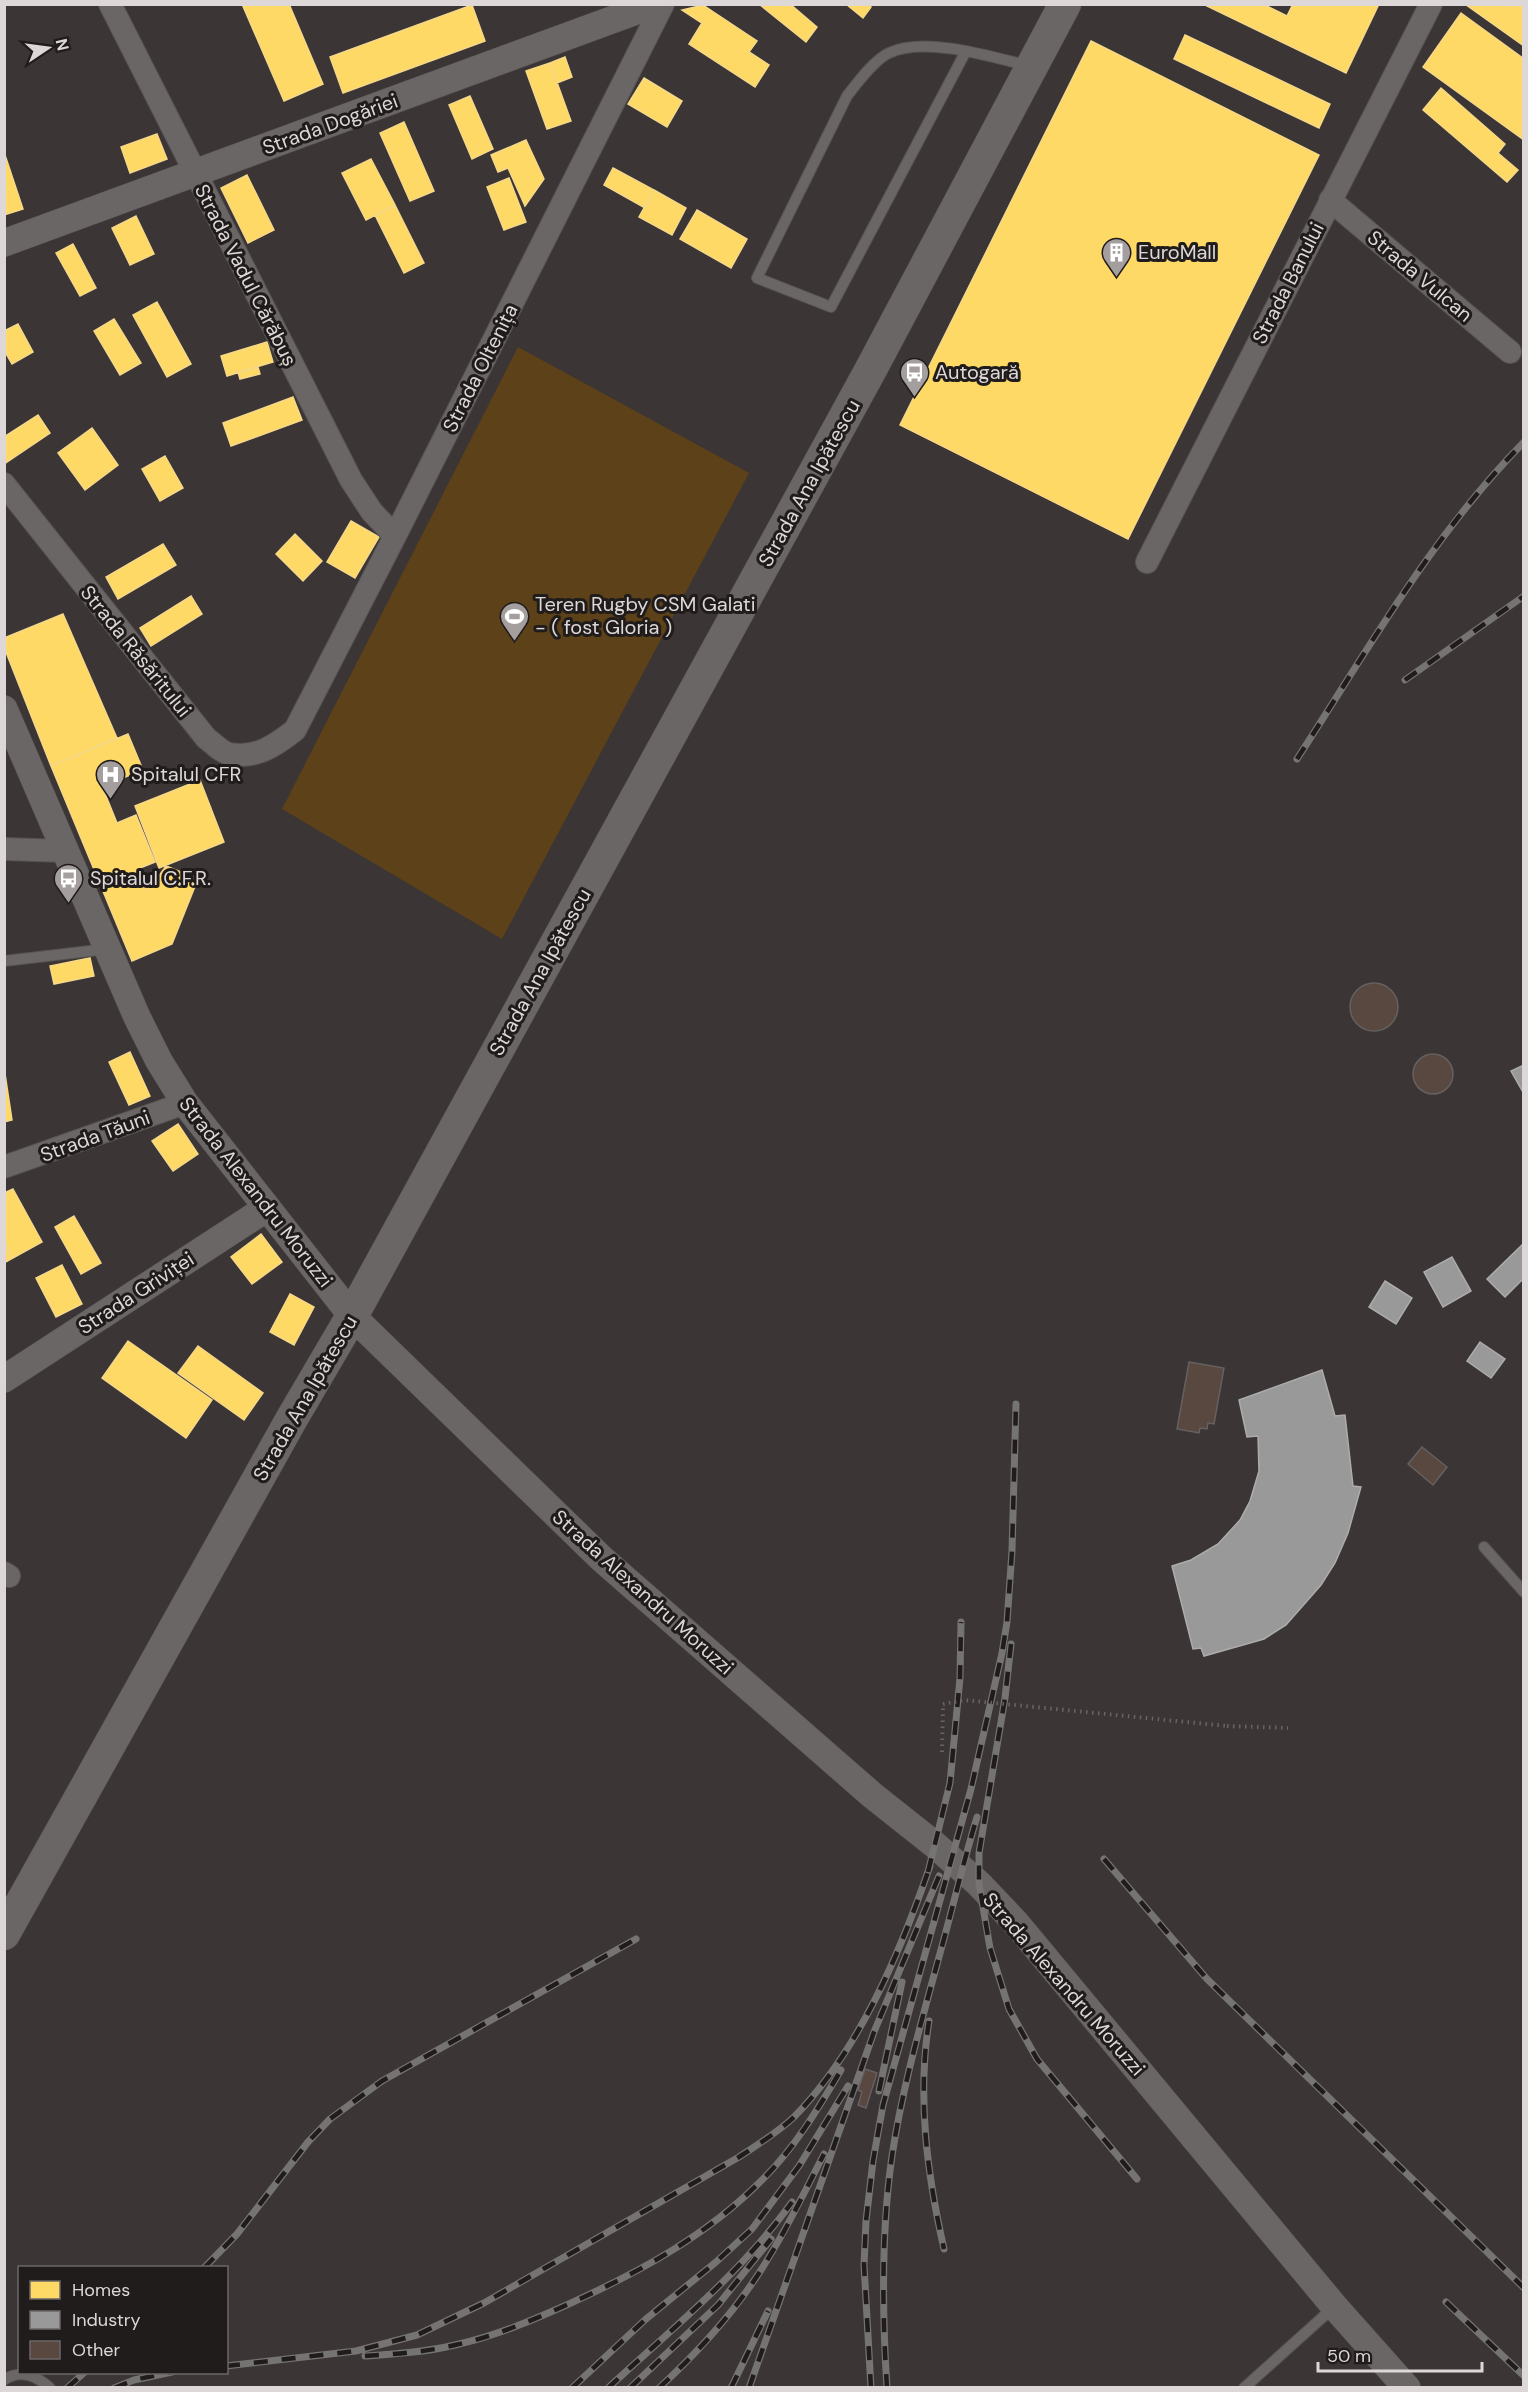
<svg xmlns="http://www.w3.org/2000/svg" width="1528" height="2392" font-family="'DM Sans',sans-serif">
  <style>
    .green { fill: #5d4118 }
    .homes { fill: #ffd966; stroke: #f5d888; stroke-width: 1.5 }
    .industry { fill: #999; stroke: #adacac; stroke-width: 1.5 }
    .building { fill: #594840; stroke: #656160; stroke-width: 1.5 }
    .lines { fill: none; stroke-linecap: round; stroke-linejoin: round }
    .service-casing { stroke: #575252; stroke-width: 12 }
    .minor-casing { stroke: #575252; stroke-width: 24 }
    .tertiary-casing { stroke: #575252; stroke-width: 28 }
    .secondary-casing { stroke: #575252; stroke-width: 33 }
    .path { stroke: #696565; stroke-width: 4; stroke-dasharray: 1.5 4.5; stroke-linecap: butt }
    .service { stroke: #6a6666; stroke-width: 10 }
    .minor { stroke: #6a6666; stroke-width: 22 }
    .tertiary { stroke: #6a6666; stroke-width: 27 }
    .secondary { stroke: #6a6666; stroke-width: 32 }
    .rail-casing { stroke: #767373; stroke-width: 7 }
    .rail { stroke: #211c1c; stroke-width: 4.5; stroke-dasharray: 14; stroke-linecap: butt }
    .path-bridge { stroke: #696565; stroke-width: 4; stroke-dasharray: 1.5 4.5; stroke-linecap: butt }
    .labels { text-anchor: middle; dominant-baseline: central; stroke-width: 6; stroke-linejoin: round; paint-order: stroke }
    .street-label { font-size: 20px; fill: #ddd7d7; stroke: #211c1c }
    .poi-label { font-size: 20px; fill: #ddd7d7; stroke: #211c1c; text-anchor: start }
  </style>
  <rect width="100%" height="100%" fill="#3b3535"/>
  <!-- green -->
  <path class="green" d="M 518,347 L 749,473 L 502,939 L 282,809 Z"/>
  <!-- homes -->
  <path class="homes" d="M 242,4 L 289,4 L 323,84 L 284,101 Z
    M 759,4 L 790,4 L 817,27 L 806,42 Z
    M 846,4 L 868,4 L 871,7 L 863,18 Z
    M 1203,4 L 1263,4 L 1287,16 L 1293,4 L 1379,4 L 1346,73 Z
    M 1465,4 L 1524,6 L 1524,46 Z
    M 472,5 L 485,41 L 343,93 L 330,57 Z
    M 703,5 L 757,41 L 749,52 L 769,65 L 755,87 L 689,44 L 702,23 L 682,10 Z
    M 1461,13 L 1524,59 L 1524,140 L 1423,67 Z
    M 1185,35 L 1330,104 L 1319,128 L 1174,59 Z
    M 1091,41 L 1319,155 L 1128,539 L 900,425 Z
    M 565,57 L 572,77 L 557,83 L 550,63 Z
    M 550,63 L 571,121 L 547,129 L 526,71 Z
    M 644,78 L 682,101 L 667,127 L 628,104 Z
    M 1441,88 L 1505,144 L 1498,153 L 1518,170 L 1507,182 L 1423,110 Z
    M 470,96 L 493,149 L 472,159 L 449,105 Z
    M 404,122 L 434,191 L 410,201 L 380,133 Z
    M 157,134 L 167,159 L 130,173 L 121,147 Z
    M 526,140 L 544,179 L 525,206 L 508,168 L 498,172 L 491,155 Z
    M 4,152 L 23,209 L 4,215 Z
    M 371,159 L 395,205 L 366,220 L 342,173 Z
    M 613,168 L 654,190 L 645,208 L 604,185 Z
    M 247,175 L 274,230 L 248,243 L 221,188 Z
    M 509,178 L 526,222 L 504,230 L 487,187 Z
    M 654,190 L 686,208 L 672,235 L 639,217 Z
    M 395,205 L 424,263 L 404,273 L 375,215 Z
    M 697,210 L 747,239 L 731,268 L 680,239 Z
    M 136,216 L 154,254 L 130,265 L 112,228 Z
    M 73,244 L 96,288 L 80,296 L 56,253 Z
    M 157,302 L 191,364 L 167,377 L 133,315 Z
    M 114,319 L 141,363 L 120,375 L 94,331 Z
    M 18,324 L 33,352 L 12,364 L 4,350 L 4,331 Z
    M 267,342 L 273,362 L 227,376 L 221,356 Z
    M 258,367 L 260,374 L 240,379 L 238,372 Z
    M 293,397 L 302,420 L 231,446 L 223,423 Z
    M 38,415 L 50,433 L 4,464 L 4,437 Z
    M 92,428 L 118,465 L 85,490 L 58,453 Z
    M 165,456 L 183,488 L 160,501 L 142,469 Z
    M 351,521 L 379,537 L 355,578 L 327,562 Z
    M 295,534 L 322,561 L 303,581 L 276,554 Z
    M 163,544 L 176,565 L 118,599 L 106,577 Z
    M 191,596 L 202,614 L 151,646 L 140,628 Z
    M 63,614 L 117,738 L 51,766 L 4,647 L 4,638 Z
    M 128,734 L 143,770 L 102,786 L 117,823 L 136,815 L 155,862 L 140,868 L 149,890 L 166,866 L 198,879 L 172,944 L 132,961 L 51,766 Z
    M 200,780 L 224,842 L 159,868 L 135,806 Z
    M 90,958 L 94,976 L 54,984 L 50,966 Z
    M 130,1052 L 150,1096 L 129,1105 L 109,1062 Z
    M 4,1067 L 12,1120 L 4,1122 Z
    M 178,1124 L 198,1154 L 173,1171 L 152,1141 Z
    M 13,1189 L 42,1242 L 13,1258 L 4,1243 L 4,1193 Z
    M 74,1216 L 101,1263 L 81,1274 L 55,1227 Z
    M 261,1234 L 282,1262 L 252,1284 L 231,1257 Z
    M 5,1243 L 13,1258 L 4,1263 L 4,1243 Z
    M 62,1265 L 82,1304 L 56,1317 L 36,1278 Z
    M 290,1294 L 314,1307 L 294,1345 L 270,1332 Z
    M 128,1341 L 212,1400 L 186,1438 L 102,1378 Z
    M 198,1346 L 263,1393 L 244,1420 L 178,1373 Z"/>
  <!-- industry -->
  <path class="industry" d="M 1524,1065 L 1524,1094 L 1511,1071 Z
    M 1524,1243 L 1524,1278 L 1505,1297 L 1487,1279 Z
    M 1452,1257 L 1471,1291 L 1443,1307 L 1424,1272 Z
    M 1385,1281 L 1412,1298 L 1396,1324 L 1369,1307 Z
    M 1480,1342 L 1505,1359 L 1491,1378 L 1467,1361 Z
    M 1322,1370 L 1335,1416 L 1345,1415 L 1353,1486 L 1361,1487 L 1348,1533 L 1335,1563 L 1321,1585 L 1286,1625 L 1264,1639 L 1204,1656 L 1201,1648 L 1193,1649 L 1172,1566 L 1191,1560 L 1218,1544 L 1240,1520 L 1250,1501 L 1259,1471 L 1258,1436 L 1247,1437 L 1239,1400 Z"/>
  <!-- building -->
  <path class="building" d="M1350 1007a24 24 0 1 1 48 0a24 24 0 1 1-48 0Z
    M1413 1074a20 20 0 1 1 40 0a20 20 0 1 1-40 0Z
    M 1189,1362 L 1224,1368 L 1214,1424 L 1208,1423 L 1207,1429 L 1200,1428 L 1199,1433 L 1177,1429 Z
    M 1422,1447 L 1447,1467 L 1433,1485 L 1408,1464 Z
    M 865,2069 L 877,2073 L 866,2108 L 858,2105 L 862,2092 L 858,2090 Z"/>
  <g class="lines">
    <defs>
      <path id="service" d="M 966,51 L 831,307 L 757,278 L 847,96 C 857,83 875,59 889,53 C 925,36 992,57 1029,66
        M 4,961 L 107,949
        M 1484,1547 L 1524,1592
        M 4,2380 C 20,2369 37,2376 50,2388
        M 1244,2388 L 1334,2307"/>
      <path id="minor" d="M 110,4 L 351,480 L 372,512 L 395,536
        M 1330,200 L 1510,352
        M 4,484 L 206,738 C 213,743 222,753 230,754 C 256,759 276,745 295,730 L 395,536 L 663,4
        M 1147,562 L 1431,4
        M 4,849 L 66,851
        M 4,1167 L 185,1103
        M 4,1573 L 9,1576"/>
      <path id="tertiary" d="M 4,243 L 655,4
        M 4,709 L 137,1017 L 159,1061 L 185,1103 L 352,1316 L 602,1559 L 872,1795 L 935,1845 L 979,1884 L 1016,1923 L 1334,2306 L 1407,2388
        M 4,1379 L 267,1208"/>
      <path id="secondary" d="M 4,1934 L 291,1420 L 352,1316 L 870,371 L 1065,4"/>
    </defs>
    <!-- service casing -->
    <use href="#service" class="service-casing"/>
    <!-- minor casing -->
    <use href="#minor" class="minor-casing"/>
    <!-- tertiary casing -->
    <use href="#tertiary" class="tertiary-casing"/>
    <!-- secondary casing -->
    <use href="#secondary" class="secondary-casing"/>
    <!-- path -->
    <path class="path" d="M 1227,1726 L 1288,1728
      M 942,1752 L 943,1704"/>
    <!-- service -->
    <use href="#service" class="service"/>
    <!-- minor -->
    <use href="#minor" class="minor"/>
    <!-- tertiary -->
    <use href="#tertiary" class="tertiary"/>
    <!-- secondary -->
    <use href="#secondary" class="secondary"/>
    <defs>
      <path id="rail" d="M 1405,680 L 1524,596
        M 1297,759 C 1367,651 1433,534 1524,442
        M 1011,1644 L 1005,1698 L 979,1853 L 979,1884 L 990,1948 L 1009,2009 L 1037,2059 L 1137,2179
        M 1104,1859 L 1207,1979 L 1524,2288
        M 928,1872 L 950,1783 L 960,1678 L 961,1622
        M 929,2021 C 917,2097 927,2174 944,2249
        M 879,2091 L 902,1982
        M 204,2268 L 237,2234 L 308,2142 L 330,2119 L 382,2081 L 636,1939
        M 1446,2302 L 1524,2376
        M 365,2356 C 395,2354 426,2352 455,2345 C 496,2336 533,2320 571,2303 C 641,2271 706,2236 761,2181 C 794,2149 818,2109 841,2070
        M 226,2366 L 356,2351 L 417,2335 L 484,2303 L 739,2157 C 757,2145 777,2133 794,2117 C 859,2051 900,1953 930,1866
        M 67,2388 L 85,2372
        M 114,2388 L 134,2380 L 172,2372
        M 572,2388 L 646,2319 L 716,2262 L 752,2229 L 799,2166 L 848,2086
        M 608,2388 C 672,2329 741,2273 792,2202
        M 630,2388 L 718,2305 L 771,2239
        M 659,2388 C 697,2353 733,2314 761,2270 C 785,2233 804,2193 824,2154
        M 731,2388 L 768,2311
        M 749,2388 L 874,2032 L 939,1876
        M 871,2388 L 864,2265 L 866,2221 L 873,2161 L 883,2105 L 971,1789 L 1002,1653 L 1007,1622 L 1012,1551 L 1016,1404
        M 887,2388 C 882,2311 881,2232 892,2156 C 902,2089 921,2023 939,1957 C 952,1911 963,1863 977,1817"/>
    </defs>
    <!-- rail casing -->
    <use href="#rail" class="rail-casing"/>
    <!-- rail -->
    <use href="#rail" class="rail"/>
    <!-- path-bridge -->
    <path class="path-bridge" d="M 943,1704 L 964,1700 L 1227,1726"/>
  </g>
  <!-- icons -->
  <defs>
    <symbol id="building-pin" viewBox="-11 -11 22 30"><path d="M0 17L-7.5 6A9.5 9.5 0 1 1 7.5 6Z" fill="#a49e9e" stroke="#211c1c"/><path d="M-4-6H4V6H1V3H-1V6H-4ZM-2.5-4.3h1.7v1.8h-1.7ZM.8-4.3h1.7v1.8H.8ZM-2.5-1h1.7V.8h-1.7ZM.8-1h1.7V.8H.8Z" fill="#fff"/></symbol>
    <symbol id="bus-pin" viewBox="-11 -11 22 30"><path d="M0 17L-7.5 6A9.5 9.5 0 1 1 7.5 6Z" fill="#a49e9e" stroke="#211c1c"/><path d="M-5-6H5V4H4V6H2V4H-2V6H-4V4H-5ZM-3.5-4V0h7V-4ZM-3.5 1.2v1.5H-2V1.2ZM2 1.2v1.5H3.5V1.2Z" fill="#fff"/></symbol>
    <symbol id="stadium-pin" viewBox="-11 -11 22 30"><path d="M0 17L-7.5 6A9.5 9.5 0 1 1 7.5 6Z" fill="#a49e9e" stroke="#211c1c"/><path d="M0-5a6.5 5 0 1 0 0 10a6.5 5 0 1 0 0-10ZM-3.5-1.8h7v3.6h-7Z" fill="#fff"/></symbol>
    <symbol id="hospital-pin" viewBox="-11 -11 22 30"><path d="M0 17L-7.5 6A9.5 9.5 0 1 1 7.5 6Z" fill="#a49e9e" stroke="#211c1c"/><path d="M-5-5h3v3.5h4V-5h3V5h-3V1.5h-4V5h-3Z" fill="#fff"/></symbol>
  </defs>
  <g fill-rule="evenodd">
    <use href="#building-pin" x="1100" y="236" width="33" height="45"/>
    <use href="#bus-pin" x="898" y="356" width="33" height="45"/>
    <use href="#stadium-pin" x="498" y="600" width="33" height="45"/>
    <use href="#hospital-pin" x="94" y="758" width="33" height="45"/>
    <use href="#bus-pin" x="52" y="862" width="33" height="45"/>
  </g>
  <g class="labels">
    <!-- street labels -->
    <g class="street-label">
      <text transform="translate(330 124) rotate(-20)">Strada Dogăriei</text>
      <text transform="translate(246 275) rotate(63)">Strada Vadul Cărăbuș</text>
      <text transform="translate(1420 276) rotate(40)">Strada Vulcan</text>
      <text transform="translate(1288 283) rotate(-63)">Strada Banului</text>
      <text transform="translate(480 368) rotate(-63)">Strada Oltenița</text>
      <text transform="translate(809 483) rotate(-61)">Strada Ana Ipătescu</text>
      <text transform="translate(136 651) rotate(51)">Strada Răsăritului</text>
      <text transform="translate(540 972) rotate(-61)">Strada Ana Ipătescu</text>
      <text transform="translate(95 1136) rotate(-20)">Strada Tăuni</text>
      <text transform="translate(256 1192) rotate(52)">Strada Alexandru Moruzzi</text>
      <text transform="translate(136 1293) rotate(-33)">Strada Griviței</text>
      <text transform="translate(305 1398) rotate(-60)">Strada Ana Ipătescu</text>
      <text transform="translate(643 1592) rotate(42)">Strada Alexandru Moruzzi</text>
      <text transform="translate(1064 1984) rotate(49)">Strada Alexandru Moruzzi</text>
    </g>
    <!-- poi labels -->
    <g class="poi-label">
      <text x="1138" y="252">EuroMall</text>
      <text x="935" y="372">Autogară</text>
      <text x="535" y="604">Teren Rugby CSM Galati<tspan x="535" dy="23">- ( fost Gloria )</tspan></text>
      <text x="131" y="774">Spitalul CFR</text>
      <text x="90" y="878">Spitalul C.F.R.</text>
    </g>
  </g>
  <!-- border -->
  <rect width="1528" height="2392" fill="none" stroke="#ddd7d7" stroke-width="12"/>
  <!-- legend -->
  <rect x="18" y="2266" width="210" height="108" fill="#211c1c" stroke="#6c6767" stroke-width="1.5"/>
  <rect x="30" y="2281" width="30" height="18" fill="#ffd966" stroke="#6c6767" stroke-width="1.5"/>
  <text x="72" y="2296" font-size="18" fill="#ddd7d7">Homes</text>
  <rect x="30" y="2311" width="30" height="18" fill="#999999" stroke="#6c6767" stroke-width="1.5"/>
  <text x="72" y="2326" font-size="18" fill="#ddd7d7">Industry</text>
  <rect x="30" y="2341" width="30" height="18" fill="#594840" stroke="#6c6767" stroke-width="1.5"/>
  <text x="72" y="2356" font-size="18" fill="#ddd7d7">Other</text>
  <!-- north arrow -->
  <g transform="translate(48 48) rotate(77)" stroke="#211c1c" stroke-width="4.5" paint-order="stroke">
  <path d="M0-4.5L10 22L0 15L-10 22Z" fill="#ddd7d7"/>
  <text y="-9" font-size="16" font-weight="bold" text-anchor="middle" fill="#ddd7d7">N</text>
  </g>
  <!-- scale -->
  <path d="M1318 2362v9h164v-9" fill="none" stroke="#ddd7d7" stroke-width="3"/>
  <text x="1327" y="2362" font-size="18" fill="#ddd7d7" stroke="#211c1c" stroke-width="4.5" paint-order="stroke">50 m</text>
</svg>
